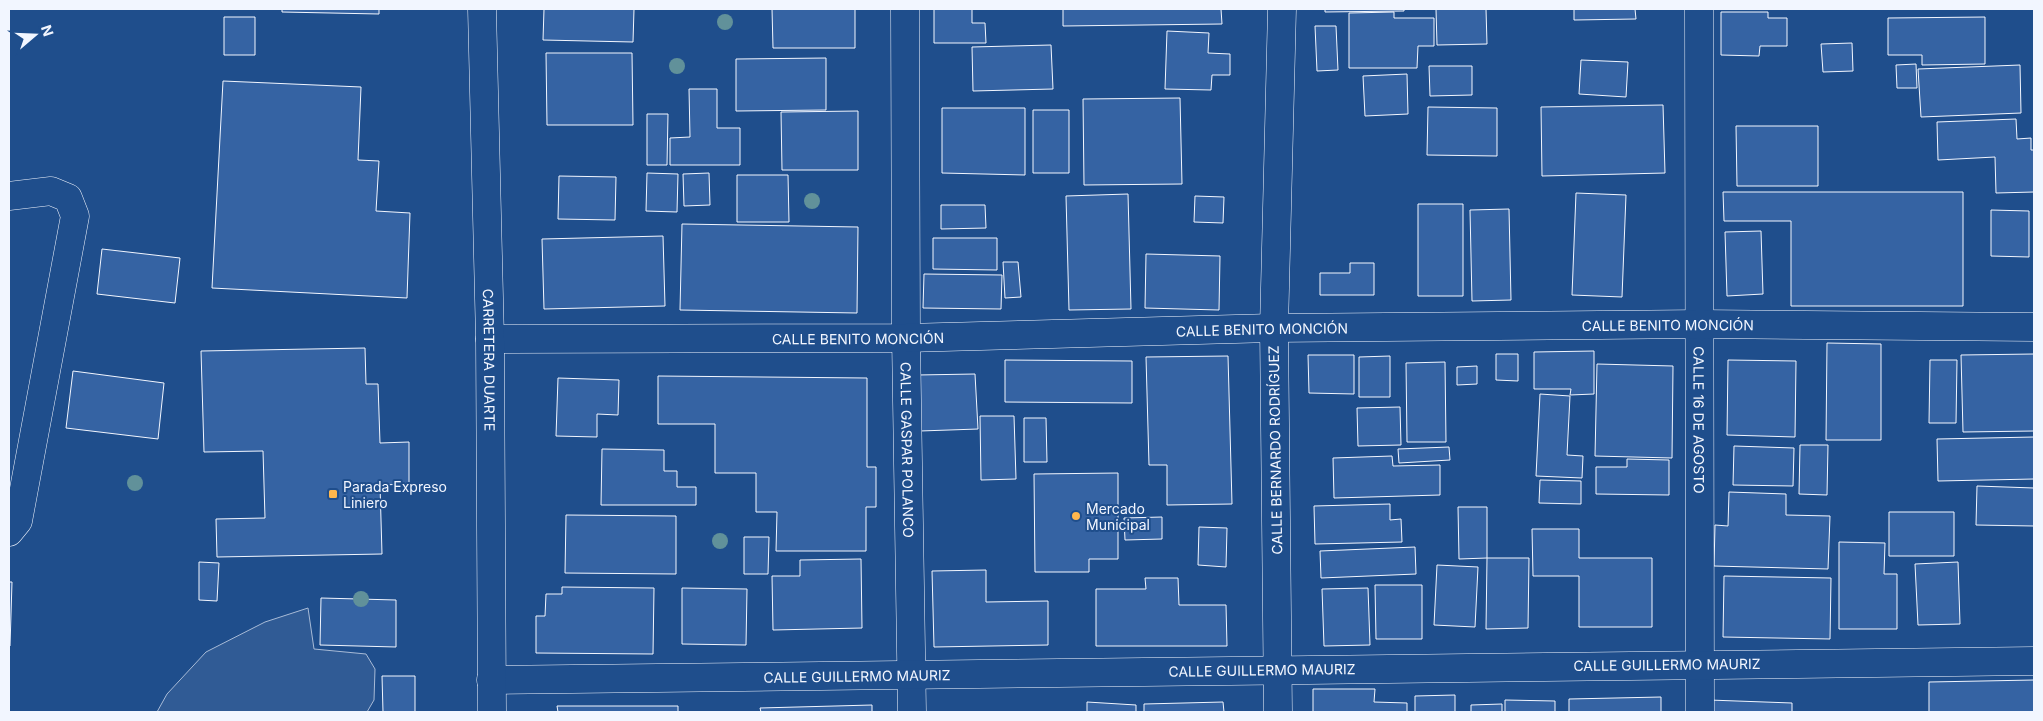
<svg xmlns="http://www.w3.org/2000/svg" width="2043" height="721" font-family="Inter,sans-serif">
  <style>
    .built { fill: #305b95; stroke: #a8bbd7 }
    .building { fill: #3563a3; stroke: #f2f6ff }
    .lines { fill: none; stroke-linecap: round; stroke-linejoin: round }
    .minor-casing { stroke: #f2f6ff; stroke-width: 29 }
    .primary-casing { stroke: #f2f6ff; stroke-width: 29 }
    .minor { stroke: #1f4e8c; stroke-width: 28 }
    .primary { stroke: #1f4e8c; stroke-width: 28 }
    .tree { fill: #61919a }
    .poi-dot { fill: #ffb74d; stroke: #1f4e8c; stroke-width: 2 }
    .labels { text-anchor: middle; dominant-baseline: central; stroke-width: 4; stroke-linejoin: round; paint-order: stroke }
    .street-label { font-size: 14px; fill: #f2f6ff; stroke: #1f4e8c }
    .poi-label { font-size: 14px; fill: #f2f6ff; stroke: #1f4e8c; text-anchor: start }
  </style>
  <rect width="100%" height="100%" fill="#1f4e8c"/>
  <!-- built -->
  <path class="built" d="M 308,608 L 314,649 L 366,654 L 375,669 L 374,700 L 367,712 L 157,712 L 167,694 L 206,652 L 265,622 Z"/>
  <!-- building -->
  <path class="building" d="M 282,9 L 379,9 L 379,14 L 282,12 Z
    M 544,9 L 634,9 L 633,42 L 543,40 Z
    M 772,9 L 855,9 L 855,48 L 773,48 Z
    M 934,9 L 972,9 L 972,23 L 985,23 L 986,43 L 934,43 Z
    M 1063,9 L 1221,9 L 1222,24 L 1063,26 Z
    M 1325,9 L 1404,9 L 1404,11 L 1325,12 Z
    M 1436,9 L 1486,9 L 1487,44 L 1437,45 Z
    M 1574,9 L 1635,9 L 1636,19 L 1574,20 Z
    M 1394,12 L 1394,18 L 1434,18 L 1434,46 L 1418,46 L 1417,68 L 1349,68 L 1349,13 Z
    M 1721,12 L 1768,12 L 1768,18 L 1787,18 L 1787,46 L 1760,46 L 1759,56 L 1721,55 Z
    M 224,17 L 255,17 L 255,55 L 224,55 Z
    M 1985,17 L 1985,64 L 1922,65 L 1922,55 L 1888,55 L 1888,18 Z
    M 1315,26 L 1336,26 L 1338,70 L 1317,71 Z
    M 1167,31 L 1209,33 L 1208,53 L 1230,54 L 1230,75 L 1212,75 L 1211,90 L 1165,89 Z
    M 1852,43 L 1853,71 L 1823,72 L 1821,44 Z
    M 1051,45 L 1053,89 L 973,91 L 972,47 Z
    M 546,53 L 632,53 L 633,125 L 547,125 Z
    M 826,58 L 826,110 L 736,111 L 736,59 Z
    M 1581,60 L 1628,62 L 1626,97 L 1579,94 Z
    M 1916,64 L 1917,88 L 1897,88 L 1896,65 Z
    M 2020,65 L 2021,113 L 1921,117 L 1918,69 Z
    M 1429,66 L 1472,66 L 1472,95 L 1430,96 Z
    M 1407,74 L 1408,114 L 1365,116 L 1363,76 Z
    M 223,81 L 361,87 L 358,160 L 379,161 L 376,211 L 410,213 L 407,298 L 212,288 Z
    M 689,89 L 717,89 L 717,128 L 740,128 L 740,165 L 670,165 L 670,138 L 690,137 Z
    M 1180,98 L 1182,184 L 1084,185 L 1083,99 Z
    M 1663,105 L 1665,173 L 1542,176 L 1541,107 Z
    M 1428,107 L 1497,108 L 1497,156 L 1427,155 Z
    M 942,108 L 1025,108 L 1025,175 L 942,173 Z
    M 1033,110 L 1069,110 L 1069,173 L 1033,173 Z
    M 858,111 L 858,170 L 782,170 L 781,112 Z
    M 647,114 L 668,114 L 667,165 L 647,165 Z
    M 2016,119 L 2017,139 L 2031,138 L 2031,150 L 2034,150 L 2034,192 L 1996,193 L 1995,157 L 1938,160 L 1937,122 Z
    M 1736,126 L 1818,126 L 1818,186 L 1737,186 Z
    M 647,173 L 678,174 L 677,212 L 646,211 Z
    M 709,173 L 710,205 L 684,206 L 683,174 Z
    M 737,175 L 788,175 L 789,222 L 737,222 Z
    M 559,176 L 616,177 L 615,220 L 558,219 Z
    M 1723,192 L 1963,192 L 1963,306 L 1791,306 L 1791,221 L 1724,221 Z
    M 1576,193 L 1626,195 L 1622,297 L 1572,295 Z
    M 1128,194 L 1131,309 L 1069,310 L 1066,196 Z
    M 1195,196 L 1224,197 L 1223,223 L 1194,222 Z
    M 1418,204 L 1463,204 L 1463,296 L 1418,296 Z
    M 941,205 L 985,205 L 986,228 L 941,229 Z
    M 1509,209 L 1511,300 L 1472,301 L 1470,210 Z
    M 1991,210 L 2029,211 L 2029,257 L 1991,256 Z
    M 682,224 L 858,227 L 857,313 L 680,310 Z
    M 1761,231 L 1763,294 L 1727,296 L 1725,232 Z
    M 663,236 L 665,306 L 544,309 L 542,239 Z
    M 933,238 L 997,238 L 997,270 L 933,269 Z
    M 102,249 L 180,258 L 175,303 L 97,294 Z
    M 1146,254 L 1220,256 L 1219,310 L 1145,308 Z
    M 1003,262 L 1018,262 L 1021,297 L 1005,298 Z
    M 1350,263 L 1374,263 L 1374,295 L 1320,295 L 1320,273 L 1350,273 Z
    M 924,274 L 1002,275 L 1001,309 L 923,308 Z
    M 1827,343 L 1881,344 L 1881,440 L 1826,440 Z
    M 365,348 L 366,384 L 378,384 L 380,443 L 409,442 L 409,484 L 380,485 L 382,554 L 217,557 L 216,519 L 265,518 L 263,451 L 204,452 L 201,351 Z
    M 1594,351 L 1594,394 L 1570,395 L 1571,389 L 1534,389 L 1534,352 Z
    M 1496,354 L 1518,354 L 1518,381 L 1496,380 Z
    M 2034,354 L 2034,431 L 1963,432 L 1961,355 Z
    M 1308,355 L 1354,355 L 1354,394 L 1309,393 Z
    M 1228,356 L 1232,504 L 1167,505 L 1167,465 L 1149,465 L 1146,357 Z
    M 1390,356 L 1390,397 L 1359,397 L 1359,357 Z
    M 1005,360 L 1132,361 L 1132,403 L 1005,402 Z
    M 1728,360 L 1796,361 L 1795,437 L 1727,435 Z
    M 1930,360 L 1957,360 L 1956,423 L 1929,423 Z
    M 1445,362 L 1446,442 L 1407,442 L 1406,363 Z
    M 1597,364 L 1673,366 L 1672,458 L 1595,456 Z
    M 1477,366 L 1477,384 L 1457,385 L 1457,367 Z
    M 73,371 L 164,383 L 158,439 L 66,428 Z
    M 975,374 L 978,429 L 920,431 L 917,375 Z
    M 658,376 L 867,378 L 867,467 L 876,467 L 876,507 L 866,507 L 866,551 L 776,551 L 777,512 L 756,512 L 756,473 L 715,473 L 715,424 L 658,424 Z
    M 558,378 L 619,380 L 618,415 L 597,414 L 597,437 L 556,436 Z
    M 1540,394 L 1570,396 L 1567,455 L 1583,456 L 1582,478 L 1536,476 Z
    M 1400,407 L 1401,445 L 1358,446 L 1357,408 Z
    M 980,416 L 1014,416 L 1016,479 L 981,480 Z
    M 1024,418 L 1046,418 L 1047,462 L 1024,462 Z
    M 2034,437 L 2034,479 L 1938,481 L 1937,439 Z
    M 1800,445 L 1828,445 L 1827,495 L 1799,494 Z
    M 1734,446 L 1794,448 L 1793,486 L 1733,485 Z
    M 1449,447 L 1450,460 L 1399,463 L 1398,449 Z
    M 602,449 L 664,450 L 664,471 L 677,471 L 677,487 L 696,487 L 696,505 L 601,505 Z
    M 1392,456 L 1393,466 L 1440,465 L 1440,495 L 1334,498 L 1333,458 Z
    M 1627,459 L 1669,460 L 1669,495 L 1596,494 L 1596,467 L 1627,467 Z
    M 1118,473 L 1118,559 L 1089,559 L 1089,572 L 1035,572 L 1034,474 Z
    M 1540,480 L 1581,481 L 1581,504 L 1539,503 Z
    M 1977,486 L 2034,488 L 2034,526 L 1976,525 Z
    M 1729,492 L 1786,494 L 1786,515 L 1830,516 L 1828,569 L 1714,566 L 1715,525 L 1728,526 Z
    M 1390,504 L 1390,520 L 1401,519 L 1402,542 L 1315,544 L 1314,506 Z
    M 1458,507 L 1487,507 L 1487,558 L 1459,559 Z
    M 1889,512 L 1954,512 L 1954,556 L 1889,556 Z
    M 566,515 L 676,516 L 676,574 L 565,573 Z
    M 1162,517 L 1162,539 L 1125,540 L 1124,518 Z
    M 1199,527 L 1227,528 L 1226,567 L 1198,565 Z
    M 1532,529 L 1579,529 L 1579,558 L 1652,558 L 1652,627 L 1579,627 L 1579,576 L 1533,576 Z
    M 744,537 L 769,537 L 768,574 L 744,574 Z
    M 1839,542 L 1885,543 L 1884,574 L 1897,574 L 1897,629 L 1839,629 Z
    M 1415,547 L 1416,574 L 1321,578 L 1320,551 Z
    M 1487,558 L 1529,558 L 1528,628 L 1486,629 Z
    M 861,559 L 862,628 L 773,630 L 772,576 L 800,576 L 800,560 Z
    M 199,562 L 219,563 L 217,601 L 199,600 Z
    M 1958,562 L 1960,624 L 1918,625 L 1915,564 Z
    M 1437,565 L 1478,567 L 1475,627 L 1434,625 Z
    M 986,570 L 986,602 L 1048,601 L 1048,645 L 934,647 L 932,571 Z
    M 1724,576 L 1831,578 L 1830,639 L 1723,637 Z
    M 1145,578 L 1178,578 L 1179,605 L 1226,605 L 1227,646 L 1096,646 L 1096,589 L 1146,589 Z
    M 9,582 L 12,582 L 10,646 L 9,646 Z
    M 1375,585 L 1422,585 L 1422,639 L 1376,639 Z
    M 562,587 L 654,588 L 653,654 L 536,653 L 536,616 L 545,616 L 546,594 L 562,594 Z
    M 682,588 L 747,589 L 746,645 L 682,644 Z
    M 1368,588 L 1370,645 L 1324,646 L 1322,589 Z
    M 321,598 L 396,600 L 396,647 L 320,645 Z
    M 382,676 L 415,676 L 415,712 L 383,712 Z
    M 2034,680 L 2034,712 L 1929,712 L 1929,682 Z
    M 1313,689 L 1375,689 L 1374,702 L 1407,703 L 1407,712 L 1313,712 Z
    M 1455,695 L 1455,712 L 1415,712 L 1415,696 Z
    M 1661,697 L 1661,712 L 1569,712 L 1569,699 Z
    M 1505,700 L 1555,701 L 1555,712 L 1505,712 Z
    M 1709,700 L 1792,703 L 1792,712 L 1708,712 Z
    M 1087,702 L 1136,705 L 1136,712 L 1087,712 Z
    M 1223,702 L 1224,712 L 1144,712 L 1144,704 Z
    M 1502,704 L 1502,712 L 1471,712 L 1471,705 Z
    M 872,705 L 872,712 L 761,712 L 760,708 Z
    M 557,706 L 678,706 L 678,712 L 558,712 Z"/>
  <g class="lines">
    <defs>
      <g id="minor">
        <path id="s1" d="M 905,9 L 906,338 L 912,712"/>
        <path id="s2" d="M 1699,9 L 1700,712"/>
        <path d="M 9,196 L 51,191 L 68,198 L 75,216 L 18,521 L 9,532"/>
        <path id="s3" d="M 490,339 L 906,338 L 1274,328 L 1700,324 L 2034,327"/>
        <path id="s4" d="M 491,680 C 1006,675 1520,663 2034,661"/>
        <path d="M 1278,712 L 1274,328 L 1282,9"/>
      </g>
      <g id="primary">
        <path id="s5" d="M 482,9 L 490,339 L 492,712"/>
      </g>
    </defs>
    <!-- minor casing -->
    <use href="#minor" class="minor-casing"/>
    <!-- primary casing -->
    <use href="#primary" class="primary-casing"/>
    <!-- minor -->
    <use href="#minor" class="minor"/>
    <!-- primary -->
    <use href="#primary" class="primary"/>
  </g>
  <!-- trees -->
  <g class="tree">
    <circle cx="725" cy="22" r="8"/>
    <circle cx="677" cy="66" r="8"/>
    <circle cx="812" cy="201" r="8"/>
    <circle cx="135" cy="483" r="8"/>
    <circle cx="720" cy="541" r="8"/>
    <circle cx="361" cy="599" r="8"/>
  </g>
  <!-- markers -->
  <g class="poi-dot">
    <rect x="328" y="489" width="10" height="10" rx="2.5"/>
    <circle cx="1076" cy="516" r="5"/>
  </g>
  <g class="labels">
    <!-- street labels -->
    <g class="street-label">
      <text stroke="none"><textPath href="#s3" startOffset="1178">CALLE BENITO MONCIÓN</textPath></text>
      <text stroke="none"><textPath href="#s3" startOffset="772">CALLE BENITO MONCIÓN</textPath></text>
      <text stroke="none"><textPath href="#s3" startOffset="368">CALLE BENITO MONCIÓN</textPath></text>
      <text stroke="none"><textPath href="#s5" startOffset="351">CARRETERA DUARTE</textPath></text>
      <text stroke="none"><textPath href="#s2" startOffset="411">CALLE 16 DE AGOSTO</textPath></text>
      <text transform="translate(1275 450) rotate(-91)">CALLE BERNARDO RODRÍGUEZ</text>
      <text stroke="none"><textPath href="#s1" startOffset="441">CALLE GASPAR POLANCO</textPath></text>
      <text stroke="none"><textPath href="#s4" startOffset="1176">CALLE GUILLERMO MAURIZ</textPath></text>
      <text stroke="none"><textPath href="#s4" startOffset="771">CALLE GUILLERMO MAURIZ</textPath></text>
      <text stroke="none"><textPath href="#s4" startOffset="366">CALLE GUILLERMO MAURIZ</textPath></text>
    </g>
    <!-- poi labels -->
    <g class="poi-label">
      <text x="343" y="486">Parada Expreso<tspan x="343" dy="16">Liniero</tspan></text>
      <text x="1086" y="508">Mercado<tspan x="1086" dy="16">Municipal</tspan></text>
    </g>
  </g>
  <!-- border -->
  <rect width="2043" height="721" fill="none" stroke="#f2f6ff" stroke-width="20"/>
  <!-- north arrow -->
  <g transform="translate(35 35) rotate(71)" stroke="#1f4e8c" stroke-width="4" paint-order="stroke">
  <path d="M0-4L9 19L0 12L-9 19Z" fill="#f2f6ff"/>
  <text y="-8" font-size="14" font-weight="bold" text-anchor="middle" fill="#f2f6ff">N</text>
  </g>
</svg>
